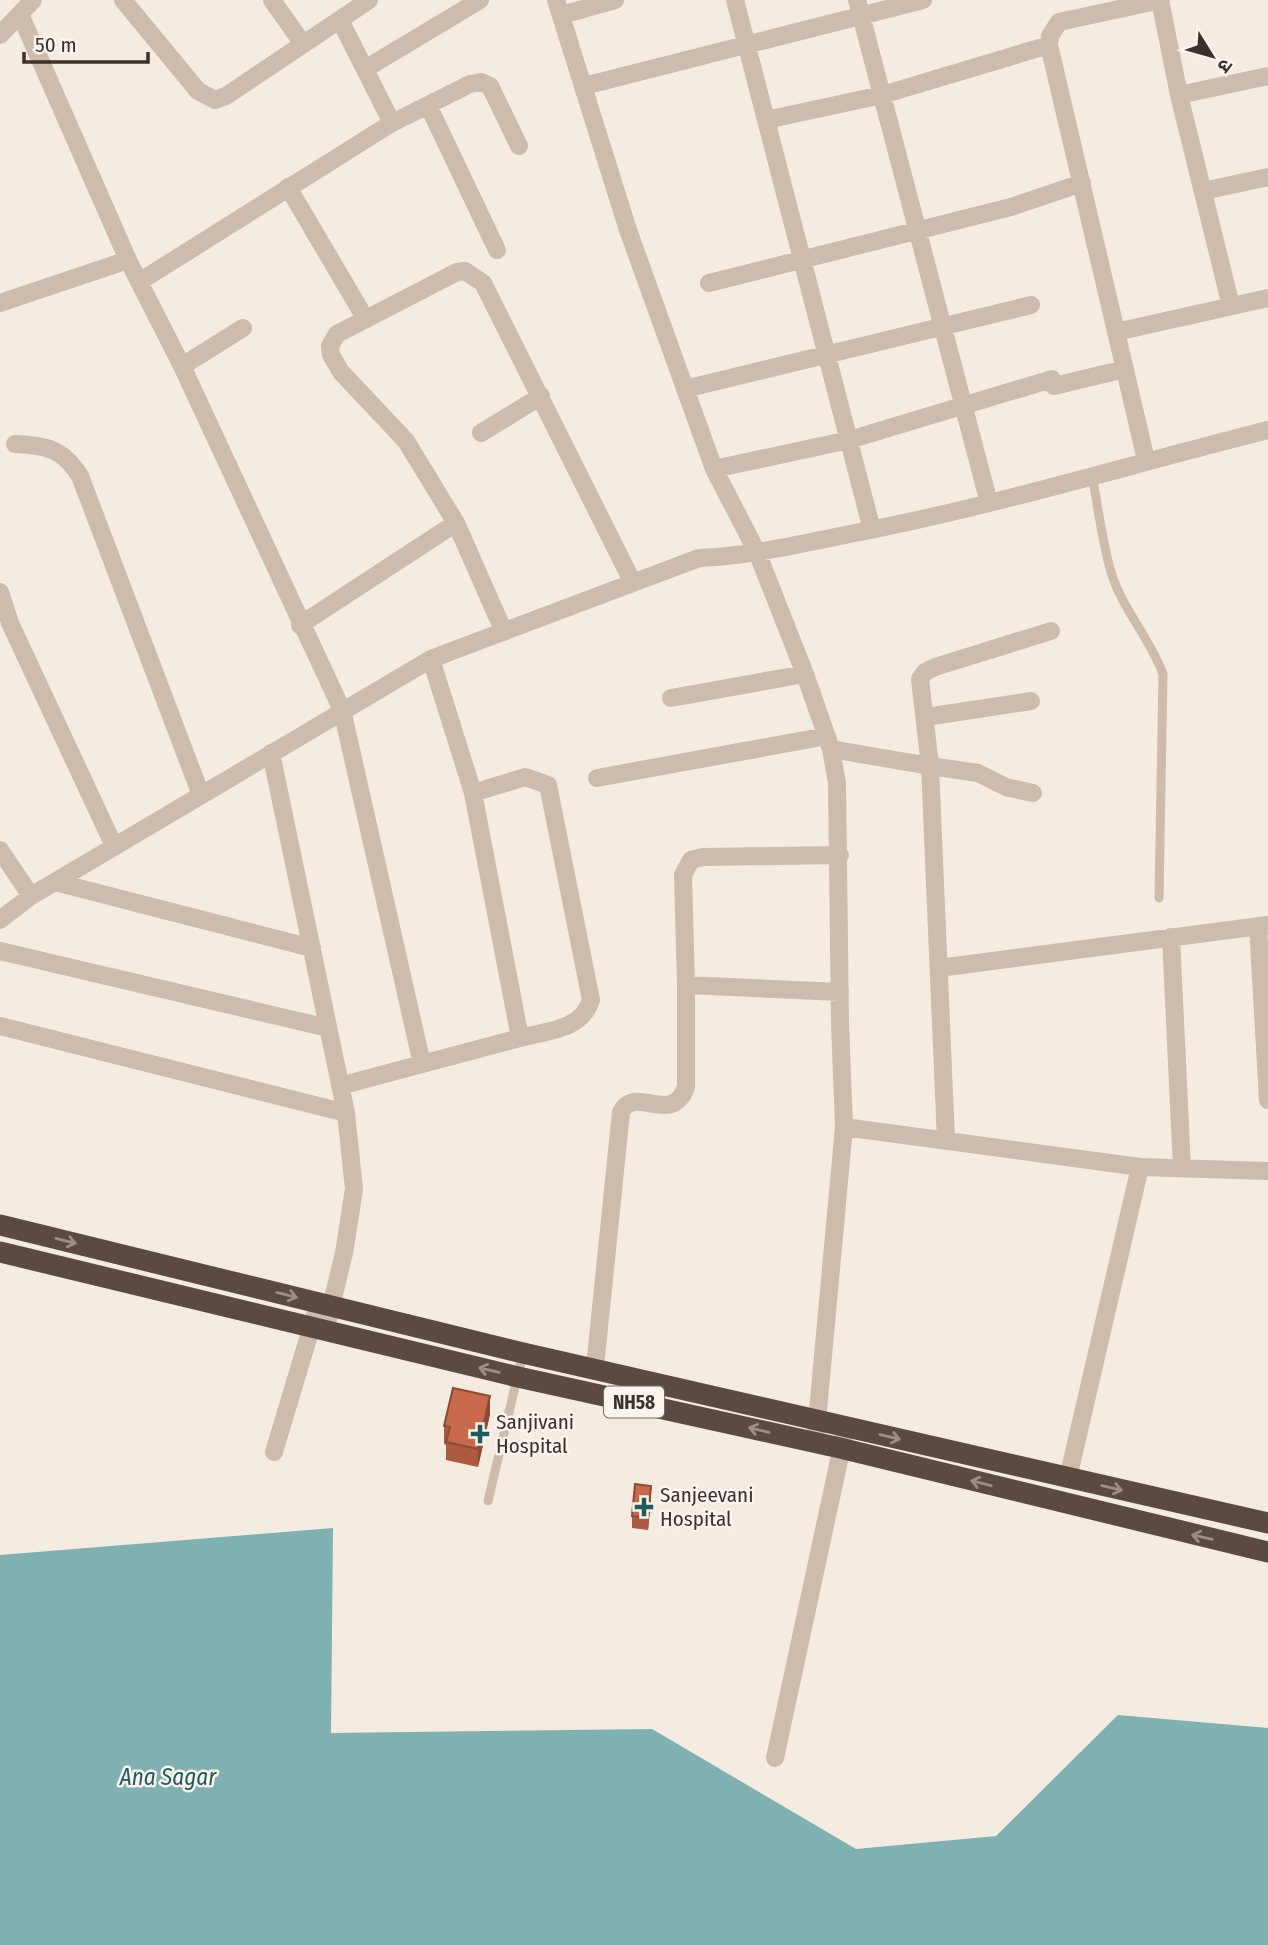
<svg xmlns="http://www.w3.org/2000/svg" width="1268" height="1945" font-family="'Fira Sans Condensed','Noto Sans Devanagari',sans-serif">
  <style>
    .water { fill: #7fb0b2 }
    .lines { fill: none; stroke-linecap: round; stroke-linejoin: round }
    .lane { stroke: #cdbbac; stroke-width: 9 }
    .street { stroke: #cdbbac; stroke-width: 18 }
    .highway { stroke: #5c4a42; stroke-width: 21 }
    .wall { fill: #ac5a40 }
    .shaded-wall { fill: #8c4a34 }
    .building { fill: #c8694b; stroke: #8c4a34; stroke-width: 2 }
    .oneway { stroke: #9c8e87 }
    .poi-dot { fill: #1f5a5e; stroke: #fbf5ee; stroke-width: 2.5 }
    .labels { text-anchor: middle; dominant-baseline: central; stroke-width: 5; stroke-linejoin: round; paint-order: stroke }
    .shield { fill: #fbf5ee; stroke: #756b66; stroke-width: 2 }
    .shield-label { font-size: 19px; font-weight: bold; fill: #3b302b }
    .poi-label { font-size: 21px; fill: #3b302b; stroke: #fbf5ee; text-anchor: start }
    .water-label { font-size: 23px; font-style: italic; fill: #1f5a5e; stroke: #fbf5ee }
  </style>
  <rect width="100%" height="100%" fill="#f4ebe1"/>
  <!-- water -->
  <path class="water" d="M 333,1528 L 331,1733 L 652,1729 L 856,1849 L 996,1836 L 1118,1715 L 1268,1728 L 1268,1945 L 0,1945 L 0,1555 Z"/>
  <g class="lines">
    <!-- lane -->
    <path class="lane" d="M 1092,475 C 1098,507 1102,541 1111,572 C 1122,609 1150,638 1163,674 L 1159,898
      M 488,1501 L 523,1353"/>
    <!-- street -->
    <path class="street" d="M 123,0 L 198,91 L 215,100 L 226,96 L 369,0
      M 272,0 L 303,44
      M 556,0 L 628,230 L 714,469 L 757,552 L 805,674 L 831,749 L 837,783 L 840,1023 L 844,1127 L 816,1432
      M 735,0 L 872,530
      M 857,0 L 989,503
      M 1160,0 L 1179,95 L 1231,306
      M 20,14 L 128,260 L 182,366 L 342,710 L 422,1064 L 340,1086
      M 562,15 L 615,0
      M 340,20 L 392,123
      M 0,35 L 33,0
      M 365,69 L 480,0
      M 584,86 L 923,0
      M 1179,95 L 1268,76
      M 428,105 L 497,250
      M 766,120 L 882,95 L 1049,45
      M 288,187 L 365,318
      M 1203,191 L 1268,177
      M 139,282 L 392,123 L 470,84 L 481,82 L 490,86 L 519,146
      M 709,283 L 1011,207 L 1082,183
      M 0,303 L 128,260
      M 1116,332 L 1268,298
      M 182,366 L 243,328
      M 1054,386 L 1125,369
      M 685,389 L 1031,305
      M 481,433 L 541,396
      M 15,444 C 46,445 63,449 80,476 L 201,795
      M 1146,460 L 1049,45 L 1050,36 L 1059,22 L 1161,0
      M 714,469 L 849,440 L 1052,379
      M 0,592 L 10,623 L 114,846
      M 300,625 L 456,523
      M 504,632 L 456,523 L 406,441 L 341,372 L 331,355 L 330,346 L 337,334 L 457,272 L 465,271 L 483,283 L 633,583
      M 671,698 L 805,674
      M 926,717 L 1031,701
      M 831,749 L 930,766 L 946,1141
      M 597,778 L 827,736
      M 473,793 L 525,777 L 548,785 L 591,1000 C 582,1030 547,1031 520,1038
      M 1033,793 L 1006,787 L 978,773 L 930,766 L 920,679 L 925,672 L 935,667 L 1051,631
      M 0,850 L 31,896
      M 55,882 L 312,948
      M 0,920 L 31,896 L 431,659 L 699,558 C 750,556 800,544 850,534 C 991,507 1129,465 1268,430
      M 1258,926 L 1268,1100
      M 1171,937 L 1182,1168
      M 0,951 L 328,1028
      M 939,968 L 1268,925
      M 686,985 L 683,875 L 691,860 L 703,857 L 840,855
      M 0,1026 L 346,1113 L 271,753
      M 422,1064 L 520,1038 L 473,793 L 431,659
      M 844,1127 L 1140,1167
      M 325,1331 L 344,1253 L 354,1189 L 346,1113
      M 595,1367 L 621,1112 C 635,1084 672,1127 686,1087 L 686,985 L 840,992
      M 274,1452 L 319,1302
      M 1068,1478 L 1140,1167 L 1268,1171
      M 775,1758 L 844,1437"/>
    <!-- highway -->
    <path class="highway" d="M 0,1225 L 523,1353 L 1268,1523
      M 0,1252 L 518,1377 L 840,1448 L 1268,1552"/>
  </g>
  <!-- wall -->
  <path class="wall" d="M 490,1414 L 478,1467 L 446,1460 L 446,1445 L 444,1444 L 444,1426 Z
    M 651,1498 L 648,1530 L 632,1528 L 632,1516 Z"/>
  <!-- shaded-wall -->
  <path class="shaded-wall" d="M 490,1396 L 490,1414 L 478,1467 L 478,1449 Z
    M 651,1486 L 651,1498 L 648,1530 L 648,1517 Z"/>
  <!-- building -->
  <path class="building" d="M 453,1388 L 490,1396 L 478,1449 L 446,1442 L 450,1427 L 444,1426 Z
    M 635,1484 L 651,1486 L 648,1517 L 632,1516 Z"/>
  <!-- one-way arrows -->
  <defs><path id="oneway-shaft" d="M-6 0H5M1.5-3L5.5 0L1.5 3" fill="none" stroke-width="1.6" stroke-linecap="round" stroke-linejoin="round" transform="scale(1.75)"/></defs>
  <g class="oneway">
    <use href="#oneway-shaft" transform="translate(66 1241) rotate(14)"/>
    <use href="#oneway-shaft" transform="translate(287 1295) rotate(14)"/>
    <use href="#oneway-shaft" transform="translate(489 1370) rotate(-167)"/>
    <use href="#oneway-shaft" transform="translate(759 1430) rotate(-167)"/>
    <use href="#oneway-shaft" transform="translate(890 1437) rotate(13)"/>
    <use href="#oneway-shaft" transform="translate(981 1483) rotate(-166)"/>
    <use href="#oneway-shaft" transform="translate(1112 1488) rotate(13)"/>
    <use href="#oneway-shaft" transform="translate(1202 1537) rotate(-167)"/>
  </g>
  <!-- markers -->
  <g class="poi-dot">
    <path d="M476.5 1423.5h7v7h7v7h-7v7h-7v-7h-7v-7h7z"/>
    <path d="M640.5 1496.5h7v7h7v7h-7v7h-7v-7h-7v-7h7z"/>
  </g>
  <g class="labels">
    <!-- shield labels -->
    <rect class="shield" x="604" y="1386.5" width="60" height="31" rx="5"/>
    <g class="shield-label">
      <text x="634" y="1402">NH58</text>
    </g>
    <!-- poi labels -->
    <g class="poi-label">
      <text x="496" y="1422">Sanjivani<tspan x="496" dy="24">Hospital</tspan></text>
      <text x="660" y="1495">Sanjeevani<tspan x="660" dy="24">Hospital</tspan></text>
    </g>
    <!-- water labels -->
    <g class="water-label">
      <text x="168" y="1777">Ana Sagar</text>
    </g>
  </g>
  <!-- north arrow -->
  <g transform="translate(1212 56) rotate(127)" stroke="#fbf5ee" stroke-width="5" paint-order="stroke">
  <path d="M0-5L12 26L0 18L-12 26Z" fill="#3b302b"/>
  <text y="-10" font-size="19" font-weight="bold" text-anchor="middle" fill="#3b302b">उ</text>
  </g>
  <!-- scale -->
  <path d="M24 52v10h124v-10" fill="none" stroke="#3b302b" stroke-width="3.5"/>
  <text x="35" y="52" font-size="21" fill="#3b302b" stroke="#fbf5ee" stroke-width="5" paint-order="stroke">50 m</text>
</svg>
